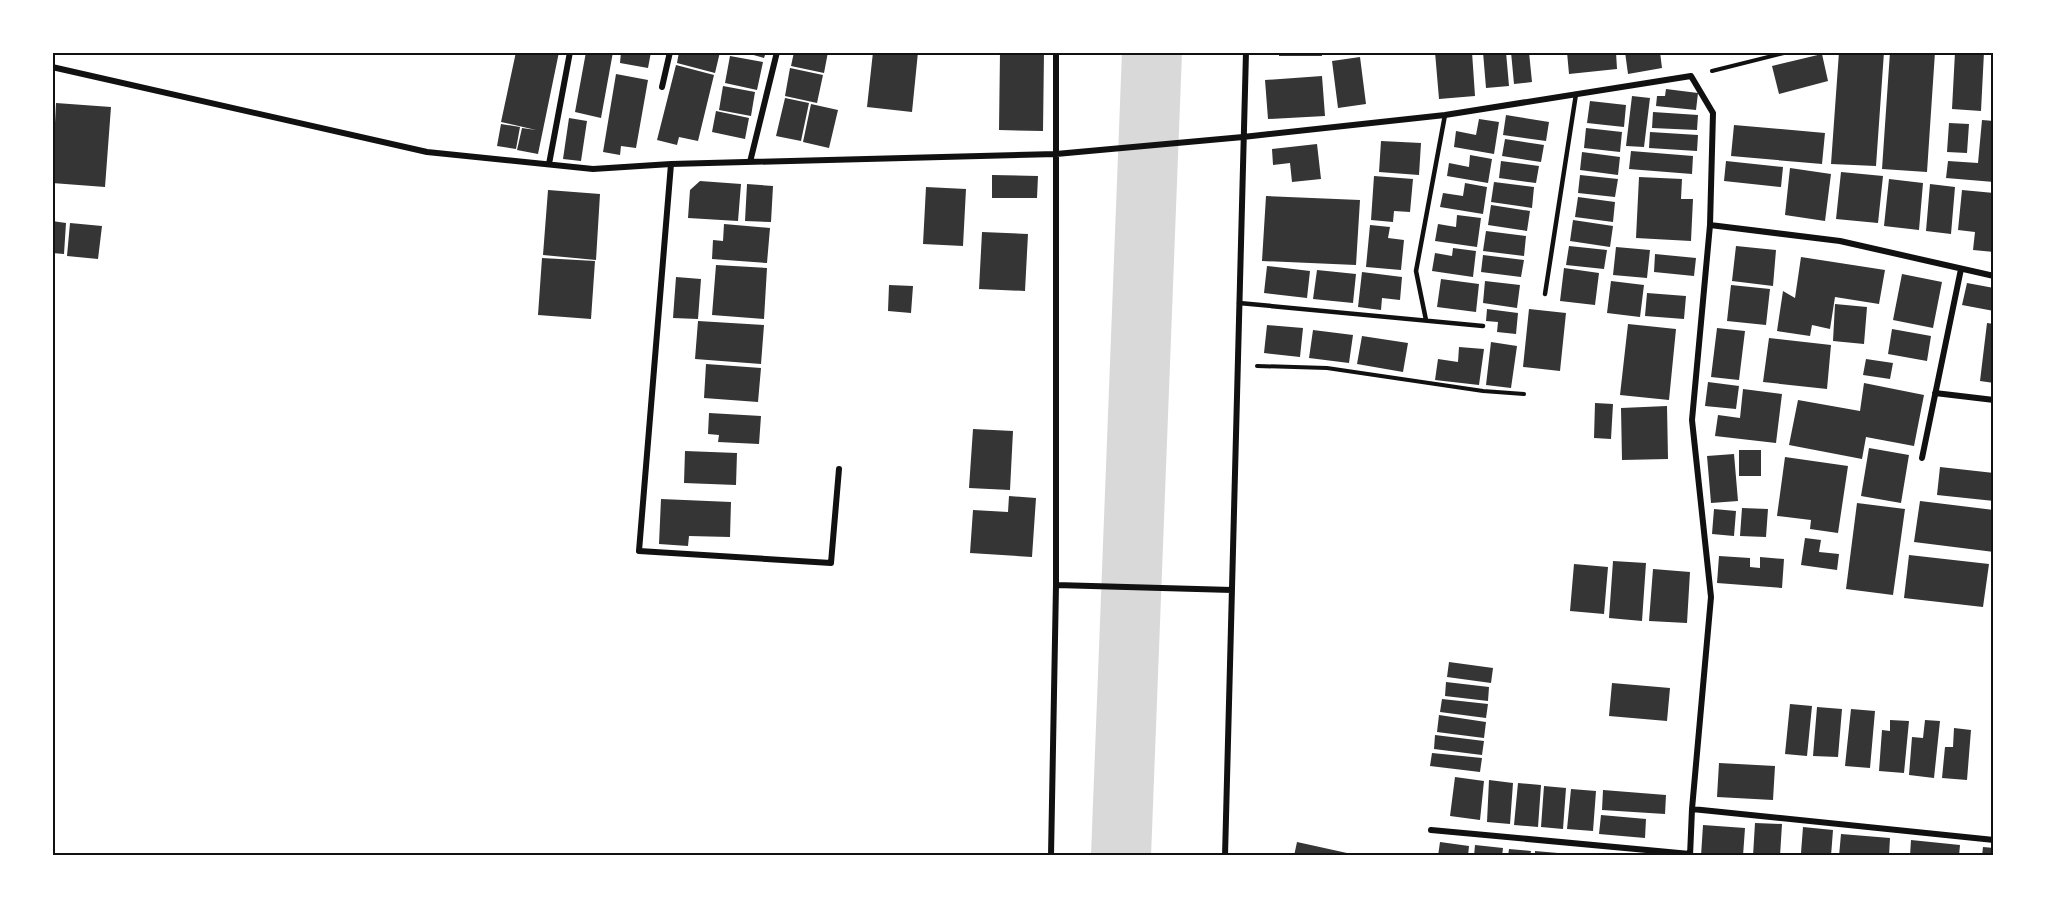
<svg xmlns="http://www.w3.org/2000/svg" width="2046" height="908" font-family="'Space Grotesk',sans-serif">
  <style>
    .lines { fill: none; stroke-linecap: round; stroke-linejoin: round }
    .river { stroke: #d9d9d9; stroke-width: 60 }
    .building { fill: #353535 }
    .path { stroke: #111; stroke-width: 4 }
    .service { stroke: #111; stroke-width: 4.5 }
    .minor { stroke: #111; stroke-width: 6 }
    .neatline { fill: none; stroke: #111; stroke-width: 2 }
  </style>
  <rect width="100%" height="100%" fill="#fff"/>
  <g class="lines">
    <!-- river -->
    <path class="river" d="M 1121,856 L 1152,52"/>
  </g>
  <!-- building -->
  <path class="building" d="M 516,52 L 559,52 L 538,154 L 517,150 L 522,128 L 536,130 L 501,122 Z
    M 586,52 L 613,52 L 601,118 L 575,112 Z
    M 621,52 L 651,52 L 648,68 L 620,63 Z
    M 679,52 L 720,52 L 715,73 L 677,63 Z
    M 743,52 L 766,52 L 764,58 Z
    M 794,52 L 828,52 L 824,73 L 791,66 Z
    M 873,52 L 918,52 L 912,112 L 867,107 Z
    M 1000,52 L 1044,52 L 1043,131 L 999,130 Z
    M 1279,52 L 1322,52 L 1322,56 L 1279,56 Z
    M 1435,52 L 1472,52 L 1475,96 L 1439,99 Z
    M 1483,52 L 1506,52 L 1509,86 L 1486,88 Z
    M 1511,52 L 1529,52 L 1532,82 L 1514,84 Z
    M 1567,52 L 1616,52 L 1617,69 L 1569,74 Z
    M 1625,52 L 1660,52 L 1662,68 L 1628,74 Z
    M 1839,52 L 1884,52 L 1876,166 L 1831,164 Z
    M 1890,52 L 1935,52 L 1927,172 L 1882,169 Z
    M 1955,52 L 1984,52 L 1981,111 L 1952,109 Z
    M 1822,54 L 1828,81 L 1779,94 L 1772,66 Z
    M 730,56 L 763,62 L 757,90 L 725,83 Z
    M 1360,57 L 1366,104 L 1338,108 L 1332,61 Z
    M 676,65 L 714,75 L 698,141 L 679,137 L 677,145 L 657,140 Z
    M 790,68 L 823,75 L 817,103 L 785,96 Z
    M 616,74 L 648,80 L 636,148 L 621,146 L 620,155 L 603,152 Z
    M 1322,76 L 1325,116 L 1268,119 L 1265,80 Z
    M 723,86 L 755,92 L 751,116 L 719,110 Z
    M 1666,89 L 1698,93 L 1696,110 L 1656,106 L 1657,96 L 1665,96 Z
    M 1632,96 L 1650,98 L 1644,147 L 1626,146 Z
    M 785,98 L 809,103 L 801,141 L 776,136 Z
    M 1590,101 L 1626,105 L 1624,127 L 1587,123 Z
    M 56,103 L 111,107 L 105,187 L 52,183 Z
    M 811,104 L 838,110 L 829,148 L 803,142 Z
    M 716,111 L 749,118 L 745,139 L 712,132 Z
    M 1653,112 L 1698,115 L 1697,130 L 1652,128 Z
    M 1506,115 L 1549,122 L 1546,141 L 1503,135 Z
    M 569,118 L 587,121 L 581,161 L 563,159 Z
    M 1479,119 L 1499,122 L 1494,154 L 1454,147 L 1456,131 L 1476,135 Z
    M 1982,120 L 1994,121 L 1994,182 L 1946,178 L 1948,161 L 1978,163 Z
    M 1949,123 L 1969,124 L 1967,153 L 1947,152 Z
    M 501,124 L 520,127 L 516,149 L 497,146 Z
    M 1734,125 L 1825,133 L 1822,164 L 1731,156 Z
    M 1586,128 L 1622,132 L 1620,152 L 1584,148 Z
    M 1650,132 L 1698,135 L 1697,151 L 1649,148 Z
    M 1505,139 L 1544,145 L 1541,162 L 1502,156 Z
    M 1381,141 L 1421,143 L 1419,175 L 1379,172 Z
    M 1317,144 L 1321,179 L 1292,182 L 1290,163 L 1273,165 L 1272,149 Z
    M 1631,151 L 1693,156 L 1692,174 L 1629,169 Z
    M 1582,152 L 1620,157 L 1618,175 L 1580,170 Z
    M 1470,155 L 1492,159 L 1488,183 L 1447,176 L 1449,163 L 1469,167 Z
    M 1501,161 L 1539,166 L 1536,183 L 1499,178 Z
    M 1726,161 L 1783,167 L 1781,187 L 1724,181 Z
    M 1790,168 L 1831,174 L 1825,221 L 1785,215 Z
    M 1841,172 L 1883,176 L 1878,223 L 1836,219 Z
    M 992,175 L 1038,176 L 1037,198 L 992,198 Z
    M 1580,175 L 1618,179 L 1615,197 L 1578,193 Z
    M 1374,176 L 1413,179 L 1410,212 L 1394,211 L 1393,222 L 1371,220 Z
    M 1639,177 L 1682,179 L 1681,199 L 1693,199 L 1691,241 L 1636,238 Z
    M 1889,179 L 1923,183 L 1919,230 L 1884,226 Z
    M 700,181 L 741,184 L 738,221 L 688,218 L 690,190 Z
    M 1494,182 L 1534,187 L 1532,208 L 1491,202 Z
    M 1465,183 L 1487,187 L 1483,214 L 1440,207 L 1443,193 L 1463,196 Z
    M 747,184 L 773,186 L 771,222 L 745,221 Z
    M 1930,184 L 1955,187 L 1951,234 L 1926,231 Z
    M 926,187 L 966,189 L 963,246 L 923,244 Z
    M 548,190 L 600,194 L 596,260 L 543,255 Z
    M 1962,190 L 1994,193 L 1994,252 L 1973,250 L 1975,232 L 1958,230 Z
    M 1266,196 L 1360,200 L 1356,265 L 1262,261 Z
    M 1578,197 L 1615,202 L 1613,222 L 1575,217 Z
    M 1491,205 L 1530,211 L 1527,231 L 1488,225 Z
    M 1457,215 L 1481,218 L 1477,247 L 1435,241 L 1438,224 L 1456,227 Z
    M 1573,220 L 1613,226 L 1610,247 L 1570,241 Z
    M 52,221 L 66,223 L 64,254 L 52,253 Z
    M 70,223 L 102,226 L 98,259 L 67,256 Z
    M 724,224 L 770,228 L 767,263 L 712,259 L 713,240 L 723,241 Z
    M 1370,225 L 1390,227 L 1388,238 L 1404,240 L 1401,270 L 1366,267 Z
    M 1486,231 L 1526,236 L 1524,256 L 1483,251 Z
    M 982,232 L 1028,234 L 1025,291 L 979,289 Z
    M 1569,246 L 1607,250 L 1604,269 L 1566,265 Z
    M 1736,246 L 1776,250 L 1773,286 L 1732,281 Z
    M 1616,247 L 1650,250 L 1647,278 L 1613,275 Z
    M 1453,248 L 1476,251 L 1473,277 L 1432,271 L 1435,253 L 1452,256 Z
    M 1655,254 L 1696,258 L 1694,276 L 1654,272 Z
    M 1483,255 L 1524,260 L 1521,277 L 1481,272 Z
    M 1801,257 L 1885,270 L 1879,304 L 1835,297 L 1830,329 L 1812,325 L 1810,336 L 1777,331 L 1783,291 L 1795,298 Z
    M 542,258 L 595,261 L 591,319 L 538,315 Z
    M 716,265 L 767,268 L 764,319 L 712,315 Z
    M 1267,266 L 1310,271 L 1307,298 L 1264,293 Z
    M 1564,268 L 1599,273 L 1595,305 L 1560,301 Z
    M 1317,270 L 1356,274 L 1353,303 L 1313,299 Z
    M 1362,272 L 1402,277 L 1400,300 L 1382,298 L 1381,310 L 1358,307 Z
    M 1902,274 L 1942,282 L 1933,328 L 1893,320 Z
    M 676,277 L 701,279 L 698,319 L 673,318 Z
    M 1441,279 L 1479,284 L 1476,312 L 1437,307 Z
    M 1485,281 L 1520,285 L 1517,308 L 1483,303 Z
    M 1611,281 L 1644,285 L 1640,317 L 1607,313 Z
    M 1967,283 L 1994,288 L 1994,311 L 1962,305 Z
    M 889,285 L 913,286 L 911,313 L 888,311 Z
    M 1731,285 L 1770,289 L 1766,325 L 1727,321 Z
    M 1647,293 L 1686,296 L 1684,319 L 1645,316 Z
    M 1835,304 L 1867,307 L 1864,344 L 1833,341 Z
    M 1487,309 L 1518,313 L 1516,334 L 1497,332 L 1498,322 L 1486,321 Z
    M 1529,309 L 1566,313 L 1560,371 L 1523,367 Z
    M 698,321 L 764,325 L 761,364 L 695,359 Z
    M 1987,323 L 1994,324 L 1994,383 L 1980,381 Z
    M 1628,324 L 1676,329 L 1669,400 L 1620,395 Z
    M 1267,325 L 1303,328 L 1300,357 L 1264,353 Z
    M 1717,328 L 1745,331 L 1739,380 L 1711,377 Z
    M 1892,329 L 1931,336 L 1927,361 L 1888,354 Z
    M 1313,330 L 1353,335 L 1349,363 L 1309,358 Z
    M 1362,336 L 1408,343 L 1403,372 L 1357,364 Z
    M 1769,338 L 1831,345 L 1827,389 L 1763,382 Z
    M 1491,342 L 1517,346 L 1511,388 L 1486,385 Z
    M 1459,347 L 1484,349 L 1479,385 L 1435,380 L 1438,359 L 1458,362 Z
    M 1866,359 L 1893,363 L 1890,379 L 1863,375 Z
    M 706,364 L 761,368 L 758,402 L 704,398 Z
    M 1708,382 L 1739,386 L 1736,409 L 1705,406 Z
    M 1864,383 L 1924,395 L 1914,446 L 1866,437 L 1862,459 L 1789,445 L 1798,400 L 1860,411 Z
    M 1743,389 L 1782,394 L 1776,443 L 1715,436 L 1718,415 L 1740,418 Z
    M 1595,403 L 1613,404 L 1611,439 L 1594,438 Z
    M 1667,406 L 1668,459 L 1622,460 L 1621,408 Z
    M 709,413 L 761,416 L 759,444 L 718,442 L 719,435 L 708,434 Z
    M 973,429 L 1013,431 L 1010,490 L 969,488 Z
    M 1869,448 L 1909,455 L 1901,503 L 1861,496 Z
    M 1739,450 L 1761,450 L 1761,476 L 1739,476 Z
    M 685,451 L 737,453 L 736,485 L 684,483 Z
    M 1734,454 L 1738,501 L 1711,503 L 1707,456 Z
    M 1785,457 L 1848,466 L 1838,533 L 1810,529 L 1811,520 L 1777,516 Z
    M 1940,467 L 1994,473 L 1994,501 L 1937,495 Z
    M 1009,496 L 1036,498 L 1032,557 L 970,553 L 973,510 L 1008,512 Z
    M 661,499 L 731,502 L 730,537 L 689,536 L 688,546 L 659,544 Z
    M 1920,501 L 1994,510 L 1994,552 L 1914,542 Z
    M 1857,503 L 1905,509 L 1893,595 L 1846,589 Z
    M 1742,508 L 1768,509 L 1766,537 L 1740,536 Z
    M 1714,509 L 1736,511 L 1734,536 L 1712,534 Z
    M 1805,538 L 1821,540 L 1819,552 L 1839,554 L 1837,570 L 1801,565 Z
    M 1909,555 L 1989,564 L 1983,607 L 1904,598 Z
    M 1719,556 L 1750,558 L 1750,567 L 1760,568 L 1760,557 L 1784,559 L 1782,588 L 1717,583 Z
    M 1613,561 L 1646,563 L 1642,621 L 1609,618 Z
    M 1574,564 L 1608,567 L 1604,614 L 1570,611 Z
    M 1653,569 L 1690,572 L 1687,623 L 1649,621 Z
    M 1449,662 L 1493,668 L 1491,683 L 1447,677 Z
    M 1446,682 L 1489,687 L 1488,701 L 1445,696 Z
    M 1612,683 L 1670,688 L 1667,721 L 1609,716 Z
    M 1442,699 L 1488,704 L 1486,718 L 1440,712 Z
    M 1790,704 L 1812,706 L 1807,756 L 1785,754 Z
    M 1817,707 L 1842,709 L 1838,757 L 1813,756 Z
    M 1851,709 L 1875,711 L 1870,768 L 1845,766 Z
    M 1439,715 L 1486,722 L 1484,738 L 1437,732 Z
    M 1890,720 L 1909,721 L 1904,773 L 1879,771 L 1882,730 L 1890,731 Z
    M 1925,720 L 1940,721 L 1934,778 L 1909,775 L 1912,737 L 1923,738 Z
    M 1954,728 L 1971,730 L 1967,780 L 1942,778 L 1945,747 L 1953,747 Z
    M 1435,735 L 1484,741 L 1482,755 L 1434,749 Z
    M 1432,753 L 1482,758 L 1480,772 L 1430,766 Z
    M 1719,763 L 1775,766 L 1773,800 L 1717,797 Z
    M 1455,777 L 1484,781 L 1480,820 L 1450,816 Z
    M 1489,780 L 1513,783 L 1510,824 L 1487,822 Z
    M 1518,783 L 1541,785 L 1538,827 L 1514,825 Z
    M 1544,786 L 1566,788 L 1563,829 L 1541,827 Z
    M 1571,789 L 1596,791 L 1593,831 L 1567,829 Z
    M 1603,790 L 1666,795 L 1665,814 L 1602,810 Z
    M 1601,815 L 1646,819 L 1645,838 L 1599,834 Z
    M 1755,823 L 1782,824 L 1780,856 L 1753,856 Z
    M 1703,825 L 1745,828 L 1743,856 L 1701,856 Z
    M 1803,827 L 1833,830 L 1831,856 L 1801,853 Z
    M 1841,834 L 1890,838 L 1889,856 L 1839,856 Z
    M 1911,840 L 1960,845 L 1959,856 L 1910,856 Z
    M 1297,842 L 1347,853 L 1346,856 L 1294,856 Z
    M 1440,842 L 1469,846 L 1468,856 L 1438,856 Z
    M 1475,845 L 1503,848 L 1502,856 L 1474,856 Z
    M 1983,847 L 1994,848 L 1994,856 L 1982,856 Z
    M 1509,849 L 1531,851 L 1530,856 L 1508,856 Z
    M 1535,851 L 1558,853 L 1558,856 L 1535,856 Z"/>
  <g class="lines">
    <!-- path -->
    <path class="path" d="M 1712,71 L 1788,52
      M 1257,366 L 1327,368 L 1483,391 L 1524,394"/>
    <!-- service -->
    <path class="service" d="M 1545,294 L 1576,94
      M 1239,303 L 1483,326
      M 1426,320 L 1416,271 L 1445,115"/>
    <!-- minor -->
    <path class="minor" d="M 52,67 L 427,152 L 593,169 L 671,164 L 1056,154 L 1243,137 L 1445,115 L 1691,76 L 1713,113 L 1710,225 L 1692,420 L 1711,597 L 1692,809 L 1690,856
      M 662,87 L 670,52
      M 750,162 L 777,52
      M 549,164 L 570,52
      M 671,164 L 639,551 L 831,563 L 839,469
      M 1710,225 L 1840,241 L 1994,276
      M 1935,393 L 1994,400
      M 1922,458 L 1961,269
      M 1056,585 L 1232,590
      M 1692,809 L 1994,840
      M 1431,830 L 1690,854
      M 1051,856 L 1056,585 L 1056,52
      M 1225,856 L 1246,52"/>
  </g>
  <!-- border -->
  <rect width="2046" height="908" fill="none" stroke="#ffffff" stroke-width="108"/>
  <rect x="54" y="54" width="1938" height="800" class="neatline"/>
</svg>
